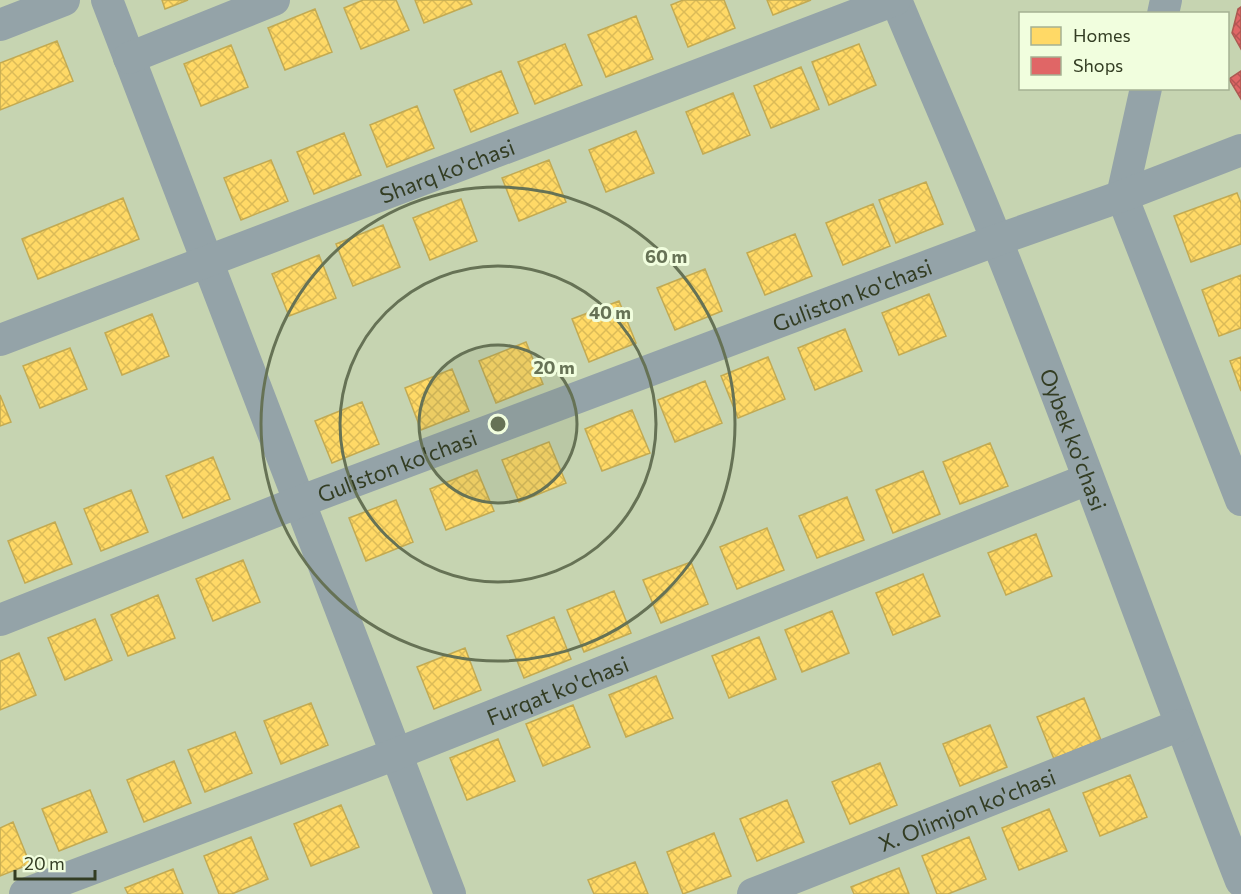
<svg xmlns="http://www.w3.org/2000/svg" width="1241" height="894" font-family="Commissioner,sans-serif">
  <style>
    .homes { fill: url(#homes-cross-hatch); stroke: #c2aa52; stroke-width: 1.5 }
    .shops { fill: url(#shops-cross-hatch); stroke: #ac5a52; stroke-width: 1.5 }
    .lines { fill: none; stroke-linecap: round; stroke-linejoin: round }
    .minor { stroke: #94a3a8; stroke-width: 32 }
    .ring { fill: none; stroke: #667255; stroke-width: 3 }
    .labels { text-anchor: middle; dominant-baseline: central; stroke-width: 6; stroke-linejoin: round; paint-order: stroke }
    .street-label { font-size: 22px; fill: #333d23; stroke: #f1fede }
    .centre { fill: #667255; stroke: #f1fede; stroke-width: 3 }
    .ring-label { font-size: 18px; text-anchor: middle; font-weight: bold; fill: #667255; stroke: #f1fede; stroke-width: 6; stroke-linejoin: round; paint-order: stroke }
  </style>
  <defs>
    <pattern id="homes-cross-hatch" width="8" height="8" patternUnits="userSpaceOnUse" patternTransform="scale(1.5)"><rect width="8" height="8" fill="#ffd966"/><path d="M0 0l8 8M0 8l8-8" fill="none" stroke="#dbbb58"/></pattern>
    <pattern id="shops-cross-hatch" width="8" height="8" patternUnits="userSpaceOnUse" patternTransform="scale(1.5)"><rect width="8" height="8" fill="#e06666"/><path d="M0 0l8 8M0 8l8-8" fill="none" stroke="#b65554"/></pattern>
  </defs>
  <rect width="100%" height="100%" fill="#c6d4b1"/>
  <!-- homes -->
  <path class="homes" d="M 162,0 L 188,0 L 165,9 Z
    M 363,0 L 396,0 L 409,30 L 361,49 L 344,8 Z
    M 415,0 L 470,0 L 472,4 L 424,23 Z
    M 683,0 L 724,0 L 735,28 L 688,47 L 671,5 Z
    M 767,0 L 811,0 L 773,15 Z
    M 315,9 L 332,52 L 285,70 L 268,28 Z
    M 636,16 L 653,59 L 606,77 L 588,35 Z
    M 57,41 L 73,81 L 0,110 L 0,63 Z
    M 565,44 L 582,85 L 535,104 L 518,62 Z
    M 859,44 L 876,85 L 829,105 L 812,62 Z
    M 231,45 L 248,87 L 201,106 L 184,64 Z
    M 801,67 L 819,109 L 771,128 L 754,86 Z
    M 501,71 L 518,113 L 471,132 L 454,90 Z
    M 733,93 L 750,135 L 703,154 L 686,112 Z
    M 417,106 L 434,148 L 387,167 L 370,125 Z
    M 636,131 L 654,173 L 606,192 L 589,150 Z
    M 344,133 L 361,175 L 314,194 L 297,152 Z
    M 271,160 L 288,201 L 241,220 L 224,178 Z
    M 549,160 L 566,202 L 519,221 L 502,178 Z
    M 926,182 L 943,224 L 896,243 L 879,200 Z
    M 1237,193 L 1241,203 L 1241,244 L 1191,262 L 1174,216 Z
    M 123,198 L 139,239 L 38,279 L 22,239 Z
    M 461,199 L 477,241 L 430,260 L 413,218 Z
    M 873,204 L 890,246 L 843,265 L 826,223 Z
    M 383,225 L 400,267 L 353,286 L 336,244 Z
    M 795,234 L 812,276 L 765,295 L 747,253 Z
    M 319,255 L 336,298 L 289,316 L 272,274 Z
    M 705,269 L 722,311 L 675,330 L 657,288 Z
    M 1241,275 L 1241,328 L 1219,336 L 1202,290 Z
    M 929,294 L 946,336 L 899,355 L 882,313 Z
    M 619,301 L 636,343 L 589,362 L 572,319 Z
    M 152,314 L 169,356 L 122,375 L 105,333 Z
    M 845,329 L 862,371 L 815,390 L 798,348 Z
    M 526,342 L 543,384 L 496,403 L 479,361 Z
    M 70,348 L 87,389 L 40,408 L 23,366 Z
    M 768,357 L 785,399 L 738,418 L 721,376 Z
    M 1241,357 L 1241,391 L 1230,361 Z
    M 452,369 L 469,411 L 421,430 L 405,388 Z
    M 705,381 L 722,423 L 675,442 L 658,400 Z
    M 0,395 L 11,422 L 0,426 Z
    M 362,402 L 379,444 L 332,463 L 315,421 Z
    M 632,410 L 650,453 L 602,471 L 585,429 Z
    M 549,442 L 566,483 L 519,502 L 502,460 Z
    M 990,443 L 1008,486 L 960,504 L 943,462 Z
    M 213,457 L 230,499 L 183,518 L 166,476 Z
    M 477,470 L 494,511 L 446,530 L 430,489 Z
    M 923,471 L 940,514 L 893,533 L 876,490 Z
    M 131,490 L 148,532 L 101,551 L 84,509 Z
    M 847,497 L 864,540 L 817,558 L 799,516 Z
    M 396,500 L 413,542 L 366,561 L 349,518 Z
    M 55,522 L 72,564 L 25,583 L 8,541 Z
    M 767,528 L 784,570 L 737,589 L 720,547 Z
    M 1036,534 L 1052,576 L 1006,595 L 988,553 Z
    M 243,560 L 260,602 L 213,621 L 196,579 Z
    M 691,562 L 708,604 L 661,623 L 643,580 Z
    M 923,574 L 940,616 L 893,635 L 876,593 Z
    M 614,591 L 631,633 L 584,652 L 567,610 Z
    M 158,595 L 175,638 L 128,656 L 111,615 Z
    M 832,611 L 849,653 L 802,672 L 785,630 Z
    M 554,617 L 571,659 L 524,678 L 507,636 Z
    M 95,619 L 112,660 L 65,680 L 48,638 Z
    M 759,637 L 776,679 L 729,698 L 712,656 Z
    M 465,648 L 481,690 L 434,709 L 417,667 Z
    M 19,653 L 36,695 L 0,710 L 0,661 Z
    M 656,676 L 673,718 L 626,737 L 609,695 Z
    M 1084,698 L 1101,740 L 1054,759 L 1037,717 Z
    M 311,703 L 328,745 L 281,764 L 264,721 Z
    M 573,705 L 590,747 L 543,766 L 526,724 Z
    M 990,725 L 1007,767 L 960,786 L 943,744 Z
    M 235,732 L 252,773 L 205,792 L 188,750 Z
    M 498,739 L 515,781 L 467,800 L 450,758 Z
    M 174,761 L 191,803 L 144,822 L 127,780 Z
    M 880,763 L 897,805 L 850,824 L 832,782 Z
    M 1130,775 L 1147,817 L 1100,836 L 1083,793 Z
    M 90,790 L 107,832 L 59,851 L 42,809 Z
    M 787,800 L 804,842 L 757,861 L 740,819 Z
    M 341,805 L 359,847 L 311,866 L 294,824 Z
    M 1049,809 L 1067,851 L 1019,870 L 1002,828 Z
    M 13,822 L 30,864 L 0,876 L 0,828 Z
    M 714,833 L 731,876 L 683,894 L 667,852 Z
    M 251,837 L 268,879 L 232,894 L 219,894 L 204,856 Z
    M 969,837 L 986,879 L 948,894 L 937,894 L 922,856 Z
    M 635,862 L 648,894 L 594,894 L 588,880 Z
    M 899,868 L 909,894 L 854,894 L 851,887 Z
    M 173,869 L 183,894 L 128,894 L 125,888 Z"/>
  <!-- shops -->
  <path class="shops" d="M 1241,7 L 1241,49 L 1232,33 L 1238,9 Z
    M 1241,71 L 1241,99 L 1229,79 Z"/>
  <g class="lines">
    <!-- minor -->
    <g class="minor">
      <path d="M 107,0 L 450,894"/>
      <path id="s1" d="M 896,0 C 929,80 965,160 997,241 C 1082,453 1158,669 1241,881"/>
      <path d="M 1163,14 L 1166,0"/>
      <path d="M 0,25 L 64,0"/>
      <path d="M 129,58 L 274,0"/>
      <path d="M 1146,88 L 1122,196 L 1241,500"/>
      <path id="s2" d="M 0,340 L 895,0"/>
      <path id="s3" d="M 0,620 L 299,502 L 997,240 L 1122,196 L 1241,150"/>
      <path id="s4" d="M 25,894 L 396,754 L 1088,479"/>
      <path id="s5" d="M 753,894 L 1180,725"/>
    </g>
  </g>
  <!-- distance rings -->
  <circle cx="498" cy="424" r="79" fill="#667255" fill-opacity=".12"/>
  <g class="ring">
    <circle cx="498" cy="424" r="79"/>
    <circle cx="498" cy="424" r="158"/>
    <circle cx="498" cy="424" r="237"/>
  </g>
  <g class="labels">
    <!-- street labels -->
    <g class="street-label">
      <text stroke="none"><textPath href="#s2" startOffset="478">Sharq ko'chasi</textPath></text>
      <text stroke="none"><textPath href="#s3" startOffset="912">Guliston ko'chasi</textPath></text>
      <text stroke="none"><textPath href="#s1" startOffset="474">Oybek ko'chasi</textPath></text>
      <text stroke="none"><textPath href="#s3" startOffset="426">Guliston ko'chasi</textPath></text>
      <text stroke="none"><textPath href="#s4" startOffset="570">Furqat ko'chasi</textPath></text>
      <text stroke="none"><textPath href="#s5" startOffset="230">X. Olimjon ko'chasi</textPath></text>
    </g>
  </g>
  <circle cx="498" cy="424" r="9" class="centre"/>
  <g class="ring-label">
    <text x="666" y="263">60 m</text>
    <text x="610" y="319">40 m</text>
    <text x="554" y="374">20 m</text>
  </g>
  <!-- legend -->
  <rect x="1019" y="12" width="210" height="78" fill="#f1fede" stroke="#a5b193" stroke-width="1.5"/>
  <rect x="1031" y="27" width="30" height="18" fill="#ffd966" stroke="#a5b193" stroke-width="1.5"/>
  <text x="1073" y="42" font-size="18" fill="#333d23">Homes</text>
  <rect x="1031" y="57" width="30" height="18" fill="#e06666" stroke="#a5b193" stroke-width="1.5"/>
  <text x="1073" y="72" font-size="18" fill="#333d23">Shops</text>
  <!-- scale -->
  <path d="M15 870v9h80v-9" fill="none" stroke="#333d23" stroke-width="3"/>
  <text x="24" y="870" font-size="18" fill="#333d23" stroke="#f1fede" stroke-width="4.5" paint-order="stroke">20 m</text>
</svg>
